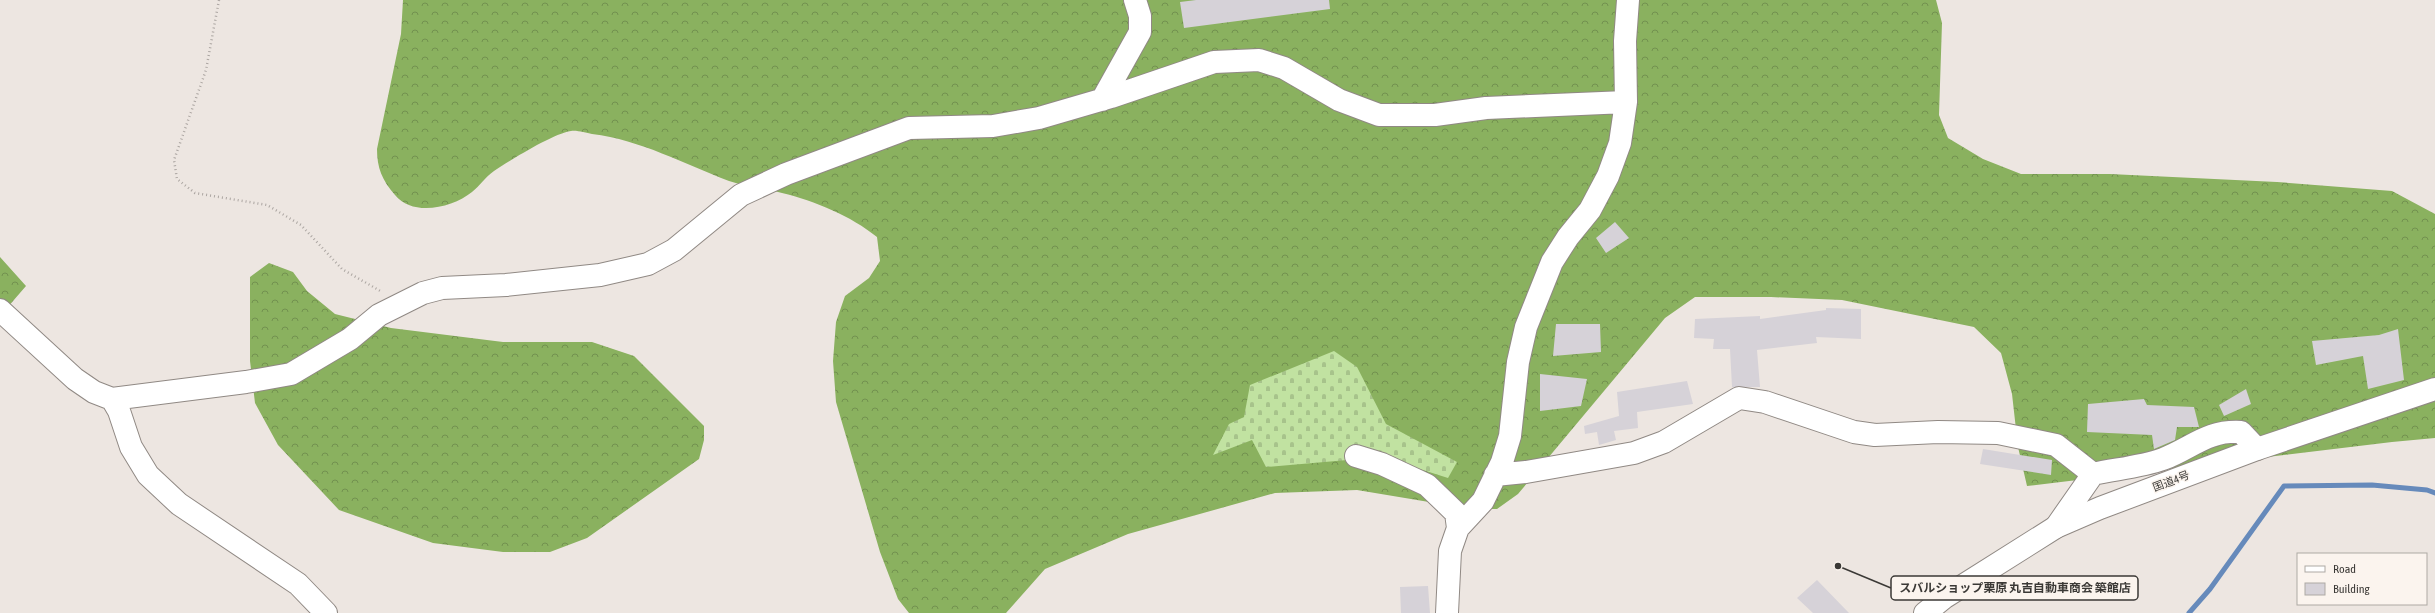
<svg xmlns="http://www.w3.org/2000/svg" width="2435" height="613" font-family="'Asap Condensed','Noto Sans JP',sans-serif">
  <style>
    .forest { fill: url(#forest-crowns) }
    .cemetery { fill: url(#cemetery-stones) }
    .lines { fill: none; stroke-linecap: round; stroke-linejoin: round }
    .stream { stroke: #668abb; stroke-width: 5 }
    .building { fill: #d6d2d8 }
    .minor-casing { stroke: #908984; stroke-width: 24 }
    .highway-casing { stroke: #908984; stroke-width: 24 }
    .path { stroke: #aca6a2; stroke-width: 2.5; stroke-dasharray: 1 3; stroke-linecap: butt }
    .minor { stroke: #fff; stroke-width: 22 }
    .highway { stroke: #fff; stroke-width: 22 }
    .labels { text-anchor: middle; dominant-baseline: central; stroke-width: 3; stroke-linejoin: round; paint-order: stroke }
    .street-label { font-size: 11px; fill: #3b3936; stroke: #fbf4ee }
    .leader { fill: none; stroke: #3b3936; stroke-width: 1.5 }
    .callout-dot { fill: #3b3936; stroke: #fbf4ee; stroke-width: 1.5 }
    .callout { fill: #fbf4ee; stroke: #3b3936; stroke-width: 1.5 }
    .callout-label { font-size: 12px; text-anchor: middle; font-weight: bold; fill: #3b3936 }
  </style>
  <defs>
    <pattern id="forest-crowns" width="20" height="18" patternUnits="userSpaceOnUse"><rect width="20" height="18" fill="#8ab15f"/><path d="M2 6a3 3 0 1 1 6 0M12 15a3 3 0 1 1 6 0" fill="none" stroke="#72914f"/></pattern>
    <pattern id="cemetery-stones" width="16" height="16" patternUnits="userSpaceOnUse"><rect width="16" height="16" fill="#c1e2a1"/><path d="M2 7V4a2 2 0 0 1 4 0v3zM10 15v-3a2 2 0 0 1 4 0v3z" fill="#a7c38b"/></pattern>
  </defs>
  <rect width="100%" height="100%" fill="#ede6e1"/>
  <!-- forest -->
  <path class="forest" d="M 403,0 L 1936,0 L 1942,23 L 1939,115 L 1948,138 L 1983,159 L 2021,174 L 2110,174 L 2277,182 L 2392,191 L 2435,214 L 2435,438 L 2392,442 L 2027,486 L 2018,447 L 2012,394 L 2001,353 L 1974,327 L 1842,300 L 1771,297 L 1695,297 L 1665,318 L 1518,494 L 1497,509 L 1471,509 L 1357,490 L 1275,493 L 1128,534 L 1045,569 L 1006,613 L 909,613 L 898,599 L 880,552 L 836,402 L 833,361 L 836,322 L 845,296 L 869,278 L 880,261 L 877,237 C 851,216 815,201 782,193 C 765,188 746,187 729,181 C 684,164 641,140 592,134 C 586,133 577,130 571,131 C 552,134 511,160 494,171 C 485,177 480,186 472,192 C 452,208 413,217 395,195 C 382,180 377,168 377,149 L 401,34 Z
    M 0,257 L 26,286 L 0,316 Z
    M 269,263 L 293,272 L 307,291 L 335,314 L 391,328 L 503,342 L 592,342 L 634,356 L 704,426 L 704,440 L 699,459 L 587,538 L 550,552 L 503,552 L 433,543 L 339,510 L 278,445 L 255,403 L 250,361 L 250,277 Z"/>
  <!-- cemetery -->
  <path class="cemetery" d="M 1334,351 L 1357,367 L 1386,424 L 1457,462 L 1448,478 L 1382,457 L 1266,467 L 1252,440 L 1213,455 L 1229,424 L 1244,417 L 1250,385 Z"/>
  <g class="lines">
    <!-- stream -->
    <path class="stream" d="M 2189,613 L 2210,589 L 2284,486 L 2372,485 L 2427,490 L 2435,493"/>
  </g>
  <!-- building -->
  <path class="building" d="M 1196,0 L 1329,0 L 1330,9 L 1184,28 L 1180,2 Z
    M 1615,222 L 1629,238 L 1606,253 L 1596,238 Z
    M 1826,308 L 1861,309 L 1861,339 L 1816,337 L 1817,343 L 1757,350 L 1760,387 L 1732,387 L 1730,349 L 1713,349 L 1714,339 L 1694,338 L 1695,319 L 1760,316 L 1760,319 L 1826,310 Z
    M 1556,324 L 1600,324 L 1601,352 L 1553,356 Z
    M 2398,329 L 2404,380 L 2368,389 L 2363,356 L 2316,365 L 2312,341 L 2379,335 Z
    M 1540,374 L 1587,379 L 1581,406 L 1540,411 Z
    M 1687,381 L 1693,404 L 1637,412 L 1638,428 L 1614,431 L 1616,440 L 1599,445 L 1597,432 L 1585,434 L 1584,426 L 1619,416 L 1617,392 Z
    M 2246,389 L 2251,404 L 2224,416 L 2219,405 Z
    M 2144,399 L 2147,405 L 2194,407 L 2199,427 L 2177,427 L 2175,440 L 2154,449 L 2152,435 L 2087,432 L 2088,404 Z
    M 1983,449 L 2052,460 L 2051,475 L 1980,464 Z
    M 1817,580 L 1849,613 L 1813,613 L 1797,598 Z
    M 1428,586 L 1430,613 L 1401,613 L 1400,587 Z"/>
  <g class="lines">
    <defs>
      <path id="minor" d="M 1102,100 L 1140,32 L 1140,16 L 1135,0
        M 0,310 L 75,379 L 94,392 L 112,399 L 246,382 L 291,374 L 350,339 L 379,315 L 423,293 L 442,288 L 506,285 L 600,275 L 648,264 L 674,250 L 741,195 L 786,174 L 909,128 L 993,126 L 1039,118 L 1111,97 L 1214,62 L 1259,60 L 1284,68 L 1339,100 L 1379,115 L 1435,115 L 1486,108 L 1626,102
        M 112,399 L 119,411 L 131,447 L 148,475 L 179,504 L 298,584 L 326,613
        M 1356,456 L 1382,464 L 1427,485 L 1456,513 L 1458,528
        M 1495,475 L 1526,472 L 1634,453 L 1664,442 L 1739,398 L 1765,402 L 1854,432 L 1875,435 L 1938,432 L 1998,433 L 2056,445 L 2093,474
        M 2056,527 L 2093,474 C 2115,469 2141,467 2163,459 C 2192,448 2207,430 2241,432 L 2257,449
        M 1447,613 L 1450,551 L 1458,528 L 1483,501 L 1502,462 L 1510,436 L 1518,362 L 1526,327 L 1552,262 L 1568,237 L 1590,210 L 1608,176 L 1620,143 L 1626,102 L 1625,41 L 1628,0"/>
      <path id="highway" d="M 1925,613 L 1945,597 L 2056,527 L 2100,508 L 2257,449 L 2435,389"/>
    </defs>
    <!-- minor casing -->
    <use href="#minor" class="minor-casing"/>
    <!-- highway casing -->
    <use href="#highway" class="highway-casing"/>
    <!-- path -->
    <path class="path" d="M 219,0 L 206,70 L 174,160 L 177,179 L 195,193 L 267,205 L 301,225 L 342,269 L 382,292"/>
    <!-- minor -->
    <use href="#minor" class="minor"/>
    <!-- highway -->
    <use href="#highway" class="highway"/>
  </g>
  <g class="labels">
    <!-- street labels -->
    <g class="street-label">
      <text transform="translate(2171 481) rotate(-21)">国道4号</text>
    </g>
  </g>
  <!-- callouts -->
  <path class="leader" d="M1838 566L1891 588"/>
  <circle class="callout-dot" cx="1838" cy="566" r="4"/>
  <rect class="callout" x="1891" y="576" width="247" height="24" rx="4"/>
  <g class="callout-label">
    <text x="2015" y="592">スバルショップ栗原 丸吉自動車商会 築館店</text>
  </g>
  <!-- legend -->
  <rect x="2297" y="553" width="130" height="52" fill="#fbf4ee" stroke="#aea9a4"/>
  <rect x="2305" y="566" width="20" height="6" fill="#ffffff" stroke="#aea9a4"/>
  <text x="2333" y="573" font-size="12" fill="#3b3936">Road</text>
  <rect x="2305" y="583" width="20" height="12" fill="#d6d2d8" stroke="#aea9a4"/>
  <text x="2333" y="593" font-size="12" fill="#3b3936">Building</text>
</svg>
